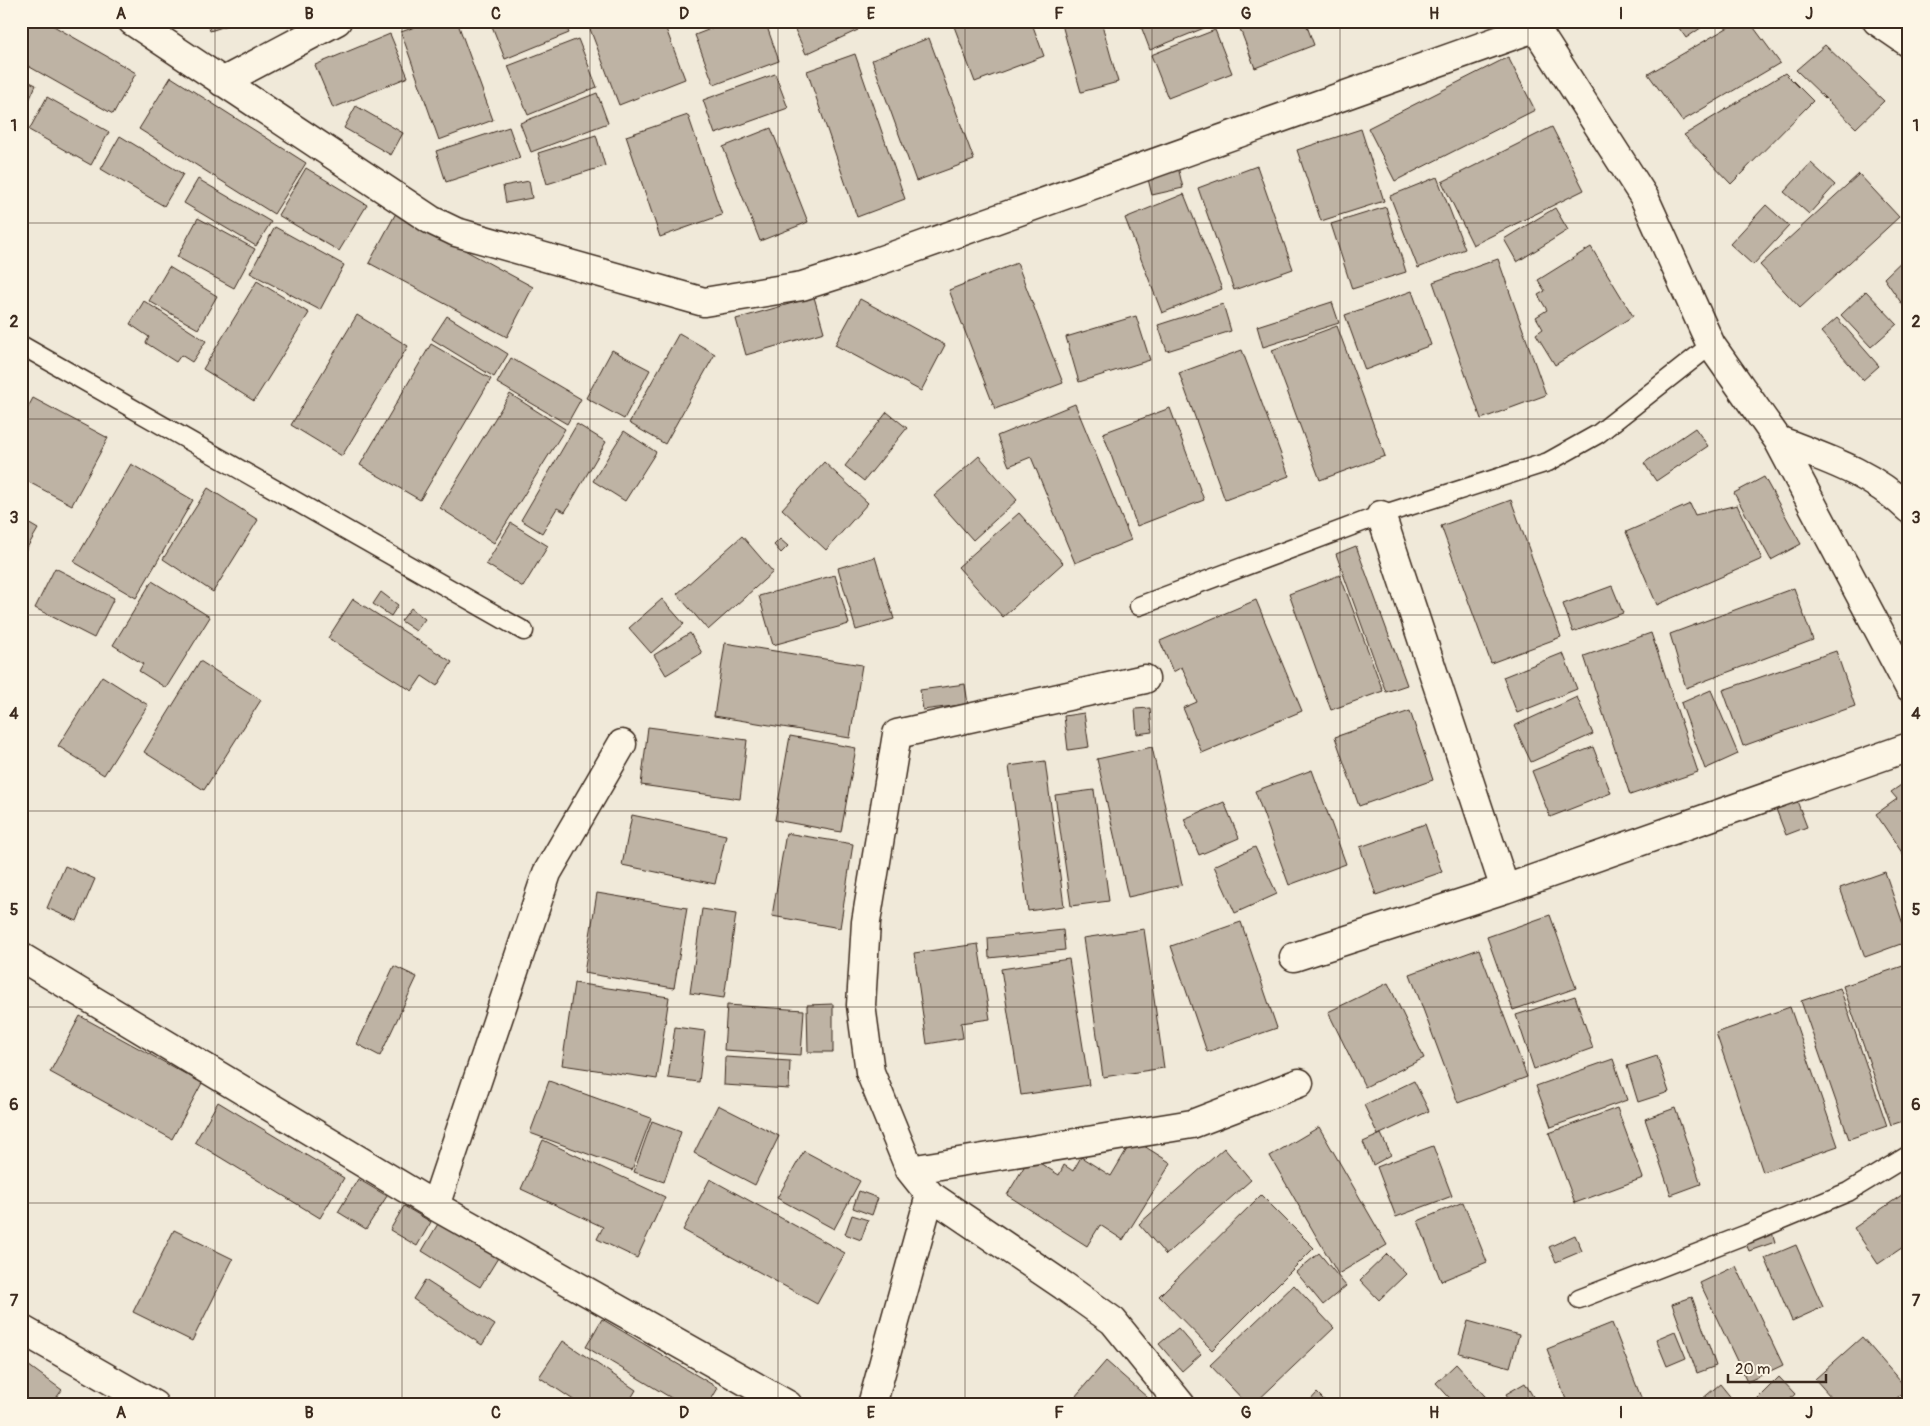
<svg xmlns="http://www.w3.org/2000/svg" width="1930" height="1426" font-family="Pangolin,sans-serif">
  <style>
    .building { fill: #beb3a4; stroke: #3b2a1e }
    .lines { fill: none; stroke-linecap: round; stroke-linejoin: round }
    .lane-casing { stroke: #3b2a1e; stroke-width: 21 }
    .street-casing { stroke: #3b2a1e; stroke-width: 31 }
    .lane { stroke: #fcf5e5; stroke-width: 18 }
    .street { stroke: #fcf5e5; stroke-width: 28 }
    .grid { fill: none; stroke: #3b2a1e; stroke-width: 1; stroke-opacity: 0.55 }
    .neatline { fill: none; stroke: #3b2a1e; stroke-width: 2 }
    .grid-label { font-size: 16px; text-anchor: middle; font-weight: bold; fill: #3b2a1e }
  </style>
  <rect width="100%" height="100%" fill="#f0e9d9"/>
  <filter id="ink" filterUnits="userSpaceOnUse"><feTurbulence type="fractalNoise" baseFrequency=".02" numOctaves="2"/><feDisplacementMap in="SourceGraphic" scale="10" xChannelSelector="R" yChannelSelector="G"/><feConvolveMatrix kernelMatrix="1 2 1 2 8 2 1 2 1" color-interpolation-filters="sRGB"/></filter>
  <g filter="url(#ink)">
    <!-- building -->
    <path class="building" d="M 27,21 L 45,21 L 136,73 L 113,114 L 21,62 L 21,31 Z
      M 207,21 L 241,21 L 210,31 Z
      M 431,21 L 457,21 L 493,120 L 439,140 L 401,32 Z
      M 490,21 L 564,21 L 569,33 L 505,59 Z
      M 587,21 L 663,21 L 685,79 L 619,105 Z
      M 731,21 L 765,21 L 779,61 L 714,85 L 695,35 Z
      M 791,21 L 854,21 L 858,30 L 806,54 Z
      M 952,21 L 1031,21 L 1044,56 L 975,82 Z
      M 1061,21 L 1101,21 L 1118,82 L 1081,92 Z
      M 1139,21 L 1207,21 L 1209,26 L 1150,50 Z
      M 1237,21 L 1305,21 L 1314,45 L 1255,68 Z
      M 1674,21 L 1711,21 L 1686,38 Z
      M 1739,21 L 1749,21 L 1780,63 L 1682,121 L 1648,74 Z
      M 1215,30 L 1232,73 L 1168,98 L 1151,55 Z
      M 390,34 L 408,77 L 333,108 L 315,65 Z
      M 929,38 L 974,160 L 916,181 L 872,60 Z
      M 578,39 L 597,87 L 528,115 L 508,66 Z
      M 1825,45 L 1884,101 L 1856,128 L 1796,70 Z
      M 855,54 L 905,199 L 857,217 L 807,71 Z
      M 1508,57 L 1535,110 L 1395,181 L 1368,128 Z
      M 1785,73 L 1813,101 L 1731,184 L 1684,135 Z
      M 775,74 L 788,108 L 715,134 L 703,100 Z
      M 171,77 L 306,163 L 274,214 L 139,129 Z
      M 21,78 L 36,85 L 21,118 Z
      M 597,93 L 608,123 L 531,152 L 520,123 Z
      M 47,97 L 109,132 L 91,165 L 29,130 Z
      M 356,106 L 403,133 L 391,155 L 344,128 Z
      M 688,115 L 722,215 L 660,237 L 626,136 Z
      M 509,127 L 520,158 L 446,182 L 436,151 Z
      M 1552,127 L 1584,190 L 1473,245 L 1442,182 Z
      M 771,128 L 808,222 L 760,241 L 723,147 Z
      M 1361,129 L 1384,201 L 1321,221 L 1297,150 Z
      M 596,135 L 605,166 L 547,184 L 538,153 Z
      M 120,136 L 183,174 L 164,206 L 101,169 Z
      M 1811,163 L 1835,185 L 1809,214 L 1784,192 Z
      M 1257,166 L 1293,269 L 1234,290 L 1198,188 Z
      M 1178,167 L 1183,188 L 1152,195 L 1147,175 Z
      M 306,168 L 367,205 L 339,251 L 278,215 Z
      M 1859,174 L 1899,217 L 1800,308 L 1760,265 Z
      M 1437,177 L 1465,249 L 1418,268 L 1390,196 Z
      M 198,179 L 271,222 L 256,246 L 184,203 Z
      M 529,181 L 532,198 L 506,203 L 503,186 Z
      M 1184,194 L 1222,289 L 1162,313 L 1125,218 Z
      M 1766,205 L 1789,226 L 1753,265 L 1730,244 Z
      M 1386,207 L 1406,272 L 1352,289 L 1331,224 Z
      M 1555,208 L 1568,230 L 1517,262 L 1504,239 Z
      M 396,213 L 533,287 L 507,337 L 369,263 Z
      M 198,218 L 255,249 L 234,288 L 177,257 Z
      M 275,227 L 344,265 L 320,310 L 250,273 Z
      M 1591,247 L 1633,316 L 1555,365 L 1536,334 L 1543,329 L 1536,317 L 1547,310 L 1538,295 L 1545,291 L 1538,280 Z
      M 1909,254 L 1909,314 L 1884,278 Z
      M 1498,259 L 1546,395 L 1481,419 L 1433,282 Z
      M 1017,263 L 1063,383 L 995,409 L 949,290 Z
      M 169,267 L 217,296 L 198,329 L 149,301 Z
      M 257,281 L 309,313 L 254,401 L 203,369 Z
      M 1412,291 L 1431,345 L 1365,370 L 1345,315 Z
      M 1866,291 L 1897,324 L 1871,347 L 1841,315 Z
      M 814,297 L 824,332 L 746,355 L 736,319 Z
      M 860,299 L 945,345 L 921,391 L 835,345 Z
      M 144,301 L 206,341 L 192,362 L 181,355 L 176,362 L 146,343 L 149,337 L 130,324 Z
      M 1332,302 L 1339,323 L 1263,347 L 1257,326 Z
      M 1223,304 L 1231,331 L 1167,351 L 1158,325 Z
      M 357,315 L 408,346 L 342,456 L 291,425 Z
      M 447,316 L 508,354 L 494,377 L 432,339 Z
      M 1136,316 L 1150,360 L 1079,382 L 1066,337 Z
      M 1837,318 L 1879,366 L 1863,380 L 1821,332 Z
      M 1337,326 L 1385,456 L 1320,480 L 1272,350 Z
      M 679,333 L 715,354 L 665,444 L 629,423 Z
      M 431,344 L 491,379 L 420,500 L 360,465 Z
      M 612,350 L 650,370 L 624,419 L 586,398 Z
      M 1242,350 L 1289,476 L 1225,500 L 1179,373 Z
      M 511,358 L 581,399 L 567,424 L 497,383 Z
      M 510,394 L 565,429 L 494,543 L 440,508 Z
      M 33,398 L 108,438 L 72,505 L 21,478 L 21,420 Z
      M 1075,404 L 1131,540 L 1075,563 L 1031,457 L 1009,466 L 997,436 Z
      M 1170,408 L 1204,500 L 1137,526 L 1103,433 Z
      M 887,412 L 907,428 L 864,481 L 845,466 Z
      M 577,424 L 606,442 L 565,512 L 557,508 L 542,533 L 521,520 Z
      M 1695,428 L 1708,446 L 1656,481 L 1644,463 Z
      M 624,431 L 656,452 L 625,501 L 593,481 Z
      M 979,456 L 1017,500 L 973,540 L 934,496 Z
      M 824,462 L 868,503 L 826,550 L 782,509 Z
      M 131,464 L 193,500 L 136,598 L 74,562 Z
      M 1764,477 L 1801,544 L 1771,560 L 1734,493 Z
      M 208,488 L 258,520 L 213,592 L 163,559 Z
      M 1511,500 L 1561,637 L 1491,663 L 1441,526 Z
      M 1690,504 L 1695,515 L 1737,505 L 1762,559 L 1657,605 L 1626,532 Z
      M 1019,513 L 1063,563 L 1003,617 L 958,567 Z
      M 21,519 L 38,529 L 21,558 Z
      M 511,523 L 548,546 L 523,587 L 486,564 Z
      M 742,536 L 773,572 L 708,630 L 677,594 Z
      M 780,539 L 788,546 L 781,553 L 774,545 Z
      M 1356,546 L 1407,685 L 1386,692 L 1336,554 Z
      M 875,557 L 894,619 L 856,630 L 838,568 Z
      M 55,568 L 114,598 L 94,638 L 35,608 Z
      M 835,575 L 849,624 L 773,645 L 759,596 Z
      M 1340,575 L 1383,691 L 1331,710 L 1289,594 Z
      M 152,581 L 210,617 L 166,688 L 139,671 L 143,664 L 113,645 Z
      M 1612,586 L 1623,613 L 1573,632 L 1563,604 Z
      M 1794,588 L 1813,640 L 1686,688 L 1670,634 Z
      M 381,592 L 398,605 L 391,616 L 373,604 Z
      M 353,599 L 452,662 L 437,686 L 422,676 L 412,691 L 328,638 Z
      M 662,599 L 684,624 L 651,653 L 629,628 Z
      M 1256,600 L 1302,711 L 1202,753 L 1183,708 L 1197,702 L 1182,667 L 1173,672 L 1160,641 Z
      M 411,608 L 425,619 L 416,631 L 401,621 Z
      M 690,633 L 702,653 L 666,675 L 654,655 Z
      M 1651,633 L 1698,772 L 1630,795 L 1584,656 Z
      M 725,643 L 862,665 L 850,738 L 714,716 Z
      M 1836,651 L 1855,706 L 1743,746 L 1723,690 Z
      M 1563,653 L 1577,689 L 1517,713 L 1503,677 Z
      M 200,661 L 261,700 L 204,790 L 144,752 Z
      M 102,676 L 148,705 L 104,775 L 58,746 Z
      M 965,684 L 968,704 L 923,710 L 920,690 Z
      M 1711,690 L 1738,754 L 1705,769 L 1681,703 Z
      M 1577,697 L 1593,734 L 1531,762 L 1514,726 Z
      M 1150,708 L 1152,732 L 1137,734 L 1135,709 Z
      M 1410,711 L 1433,780 L 1359,806 L 1335,737 Z
      M 1084,713 L 1089,747 L 1068,750 L 1064,716 Z
      M 648,727 L 747,740 L 740,799 L 641,785 Z
      M 790,736 L 856,748 L 841,832 L 775,820 Z
      M 1152,747 L 1182,885 L 1128,897 L 1097,759 Z
      M 1593,747 L 1611,793 L 1550,817 L 1532,771 Z
      M 1045,761 L 1064,906 L 1028,911 L 1009,766 Z
      M 1312,770 L 1346,864 L 1289,885 L 1255,791 Z
      M 1904,783 L 1907,789 L 1909,788 L 1909,863 L 1876,814 L 1897,799 L 1891,792 Z
      M 1094,790 L 1109,901 L 1071,906 L 1055,795 Z
      M 1797,801 L 1807,827 L 1786,835 L 1776,809 Z
      M 1224,802 L 1239,838 L 1199,855 L 1184,819 Z
      M 632,815 L 726,835 L 715,884 L 622,865 Z
      M 1425,824 L 1442,872 L 1376,895 L 1360,847 Z
      M 786,833 L 853,844 L 840,928 L 772,916 Z
      M 1255,847 L 1277,894 L 1235,913 L 1214,866 Z
      M 65,866 L 95,879 L 77,921 L 47,908 Z
      M 1885,872 L 1909,941 L 1865,957 L 1840,888 Z
      M 597,893 L 687,908 L 674,988 L 584,973 Z
      M 702,909 L 736,914 L 724,998 L 690,993 Z
      M 1550,915 L 1576,988 L 1513,1010 L 1487,937 Z
      M 1241,922 L 1277,1028 L 1207,1052 L 1171,946 Z
      M 1144,929 L 1164,1068 L 1103,1077 L 1083,938 Z
      M 1063,930 L 1065,950 L 989,958 L 988,938 Z
      M 978,944 L 990,1019 L 961,1023 L 963,1038 L 927,1044 L 914,953 Z
      M 1479,949 L 1527,1077 L 1458,1103 L 1410,974 Z
      M 1069,959 L 1089,1085 L 1021,1095 L 1001,969 Z
      M 394,966 L 417,977 L 380,1056 L 357,1044 Z
      M 1903,966 L 1909,983 L 1909,1119 L 1891,1125 L 1843,986 Z
      M 574,983 L 669,997 L 657,1079 L 562,1065 Z
      M 1388,983 L 1424,1058 L 1365,1087 L 1328,1012 Z
      M 1840,988 L 1887,1126 L 1849,1139 L 1801,1001 Z
      M 1575,996 L 1593,1048 L 1534,1069 L 1516,1015 Z
      M 833,1004 L 833,1052 L 808,1052 L 807,1005 Z
      M 727,1005 L 804,1010 L 801,1055 L 724,1050 Z
      M 1790,1007 L 1838,1146 L 1763,1172 L 1716,1033 Z
      M 80,1016 L 202,1083 L 172,1139 L 50,1072 Z
      M 675,1027 L 705,1031 L 699,1082 L 668,1078 Z
      M 1657,1056 L 1669,1092 L 1638,1102 L 1627,1066 Z
      M 725,1057 L 790,1061 L 789,1089 L 724,1085 Z
      M 1613,1059 L 1627,1100 L 1551,1127 L 1536,1086 Z
      M 549,1081 L 651,1118 L 632,1170 L 530,1133 Z
      M 1414,1081 L 1429,1111 L 1378,1135 L 1364,1105 Z
      M 218,1102 L 344,1178 L 320,1218 L 195,1142 Z
      M 718,1105 L 779,1136 L 755,1185 L 694,1153 Z
      M 1617,1108 L 1643,1178 L 1575,1203 L 1549,1133 Z
      M 1675,1108 L 1701,1184 L 1671,1195 L 1645,1119 Z
      M 652,1121 L 681,1132 L 664,1182 L 634,1172 Z
      M 1319,1127 L 1387,1245 L 1338,1274 L 1270,1156 Z
      M 1381,1134 L 1391,1155 L 1373,1165 L 1363,1142 Z
      M 1133,1139 L 1171,1163 L 1123,1240 L 1100,1225 L 1087,1246 L 1007,1195 L 1030,1157 L 1059,1175 L 1064,1165 L 1073,1171 L 1081,1157 L 1111,1176 Z
      M 543,1140 L 665,1197 L 637,1258 L 597,1239 L 603,1227 L 521,1189 Z
      M 1433,1146 L 1452,1196 L 1396,1217 L 1377,1167 Z
      M 1224,1148 L 1251,1180 L 1166,1255 L 1139,1224 Z
      M 804,1151 L 860,1181 L 834,1229 L 777,1198 Z
      M 358,1179 L 387,1196 L 366,1229 L 338,1212 Z
      M 710,1179 L 845,1253 L 817,1304 L 683,1230 Z
      M 1909,1190 L 1909,1243 L 1878,1264 L 1854,1228 Z
      M 859,1191 L 878,1198 L 872,1215 L 853,1208 Z
      M 1261,1195 L 1314,1248 L 1212,1350 L 1159,1296 Z
      M 1463,1202 L 1487,1262 L 1441,1281 L 1418,1221 Z
      M 404,1206 L 431,1222 L 417,1246 L 390,1230 Z
      M 852,1215 L 868,1220 L 861,1240 L 845,1234 Z
      M 442,1217 L 501,1253 L 480,1287 L 422,1251 Z
      M 1770,1226 L 1775,1242 L 1749,1251 L 1743,1236 Z
      M 174,1230 L 233,1259 L 192,1341 L 133,1312 Z
      M 1575,1235 L 1582,1251 L 1556,1262 L 1549,1247 Z
      M 1796,1245 L 1823,1307 L 1792,1321 L 1765,1258 Z
      M 1319,1253 L 1346,1286 L 1323,1305 L 1296,1272 Z
      M 1387,1254 L 1406,1274 L 1379,1300 L 1360,1280 Z
      M 1736,1266 L 1783,1365 L 1747,1382 L 1700,1283 Z
      M 425,1280 L 495,1325 L 482,1345 L 413,1299 Z
      M 1294,1285 L 1334,1328 L 1253,1405 L 1248,1405 L 1210,1365 Z
      M 1692,1297 L 1716,1366 L 1697,1373 L 1672,1304 Z
      M 602,1319 L 718,1388 L 708,1405 L 683,1405 L 586,1347 Z
      M 1468,1321 L 1519,1335 L 1510,1367 L 1459,1353 Z
      M 1612,1323 L 1644,1405 L 1568,1405 L 1547,1349 Z
      M 1178,1328 L 1201,1354 L 1182,1371 L 1159,1344 Z
      M 1675,1331 L 1686,1358 L 1667,1366 L 1656,1339 Z
      M 1862,1337 L 1907,1389 L 1889,1405 L 1838,1405 L 1815,1379 Z
      M 563,1341 L 636,1390 L 627,1405 L 581,1405 L 539,1377 Z
      M 21,1360 L 62,1390 L 51,1405 L 21,1405 Z
      M 1106,1361 L 1148,1398 L 1143,1405 L 1068,1405 Z
      M 1456,1364 L 1493,1405 L 1456,1405 L 1436,1383 Z
      M 1779,1377 L 1795,1394 L 1785,1405 L 1751,1405 Z
      M 1525,1383 L 1538,1405 L 1512,1405 L 1506,1394 Z
      M 1720,1384 L 1737,1405 L 1695,1405 Z
      M 1317,1393 L 1329,1405 L 1306,1405 Z"/>
    <g class="lines">
      <defs>
        <path id="lane" d="M 21,345 L 524,631
          M 1139,606 L 1381,515 L 1548,462 L 1598,434 L 1711,345
          M 1579,1299 L 1747,1234 L 1848,1192 L 1909,1155"/>
        <path id="street" d="M 132,21 L 431,220 L 456,232 L 704,302 L 802,286 L 859,268 L 1534,28
          M 1531,21 L 1644,197 L 1711,345 L 1778,440 L 1909,687
          M 1877,21 L 1909,43
          M 222,82 L 337,21
          M 1778,440 C 1827,459 1870,472 1909,509
          M 1381,515 L 1505,889
          M 21,957 L 435,1206 L 788,1405
          M 1294,957 L 1505,889 L 1909,747
          M 910,1170 L 1192,1124 L 1299,1083
          M 930,1195 L 1064,1286 L 1113,1321 L 1181,1405
          M 435,1206 L 547,873 L 622,744
          M 21,1329 L 154,1405
          M 872,1405 L 930,1195 L 910,1170 L 870,1072 L 861,1005 L 866,922 L 897,734 L 1145,679"/>
      </defs>
      <!-- lane casing -->
      <use href="#lane" class="lane-casing"/>
      <!-- street casing -->
      <use href="#street" class="street-casing"/>
      <!-- lane -->
      <use href="#lane" class="lane"/>
      <!-- street -->
      <use href="#street" class="street"/>
    </g>
  </g>
  <!-- grid -->
  <path class="grid" d="M 215,21 L 215,1405M 402,21 L 402,1405M 590,21 L 590,1405M 778,21 L 778,1405M 965,21 L 965,1405M 1152,21 L 1152,1405M 1340,21 L 1340,1405M 1528,21 L 1528,1405M 1715,21 L 1715,1405M 21,223 L 1909,223M 21,419 L 1909,419M 21,615 L 1909,615M 21,811 L 1909,811M 21,1007 L 1909,1007M 21,1203 L 1909,1203"/>
  <!-- margin -->
  <rect width="1930" height="1426" fill="none" stroke="#fcf5e5" stroke-width="55"/>
  <!-- scale -->
  <path d="M1728 1374v8h98v-8" fill="none" stroke="#3b2a1e" stroke-width="2.5"/>
  <text x="1735" y="1374" font-size="15" fill="#3b2a1e" stroke="#fcf5e5" stroke-width="4" paint-order="stroke">20 m</text>
  <rect x="28" y="28" width="1874" height="1370" class="neatline"/>
  <g class="grid-label">
    <text x="121" y="19">A</text>
    <text x="309" y="19">B</text>
    <text x="496" y="19">C</text>
    <text x="684" y="19">D</text>
    <text x="871" y="19">E</text>
    <text x="1059" y="19">F</text>
    <text x="1246" y="19">G</text>
    <text x="1434" y="19">H</text>
    <text x="1621" y="19">I</text>
    <text x="1809" y="19">J</text>
    <text x="14" y="131">1</text>
    <text x="1916" y="131">1</text>
    <text x="14" y="327">2</text>
    <text x="1916" y="327">2</text>
    <text x="14" y="523">3</text>
    <text x="1916" y="523">3</text>
    <text x="14" y="719">4</text>
    <text x="1916" y="719">4</text>
    <text x="14" y="915">5</text>
    <text x="1916" y="915">5</text>
    <text x="14" y="1110">6</text>
    <text x="1916" y="1110">6</text>
    <text x="14" y="1306">7</text>
    <text x="1916" y="1306">7</text>
    <text x="121" y="1418">A</text>
    <text x="309" y="1418">B</text>
    <text x="496" y="1418">C</text>
    <text x="684" y="1418">D</text>
    <text x="871" y="1418">E</text>
    <text x="1059" y="1418">F</text>
    <text x="1246" y="1418">G</text>
    <text x="1434" y="1418">H</text>
    <text x="1621" y="1418">I</text>
    <text x="1809" y="1418">J</text>
  </g>
</svg>
